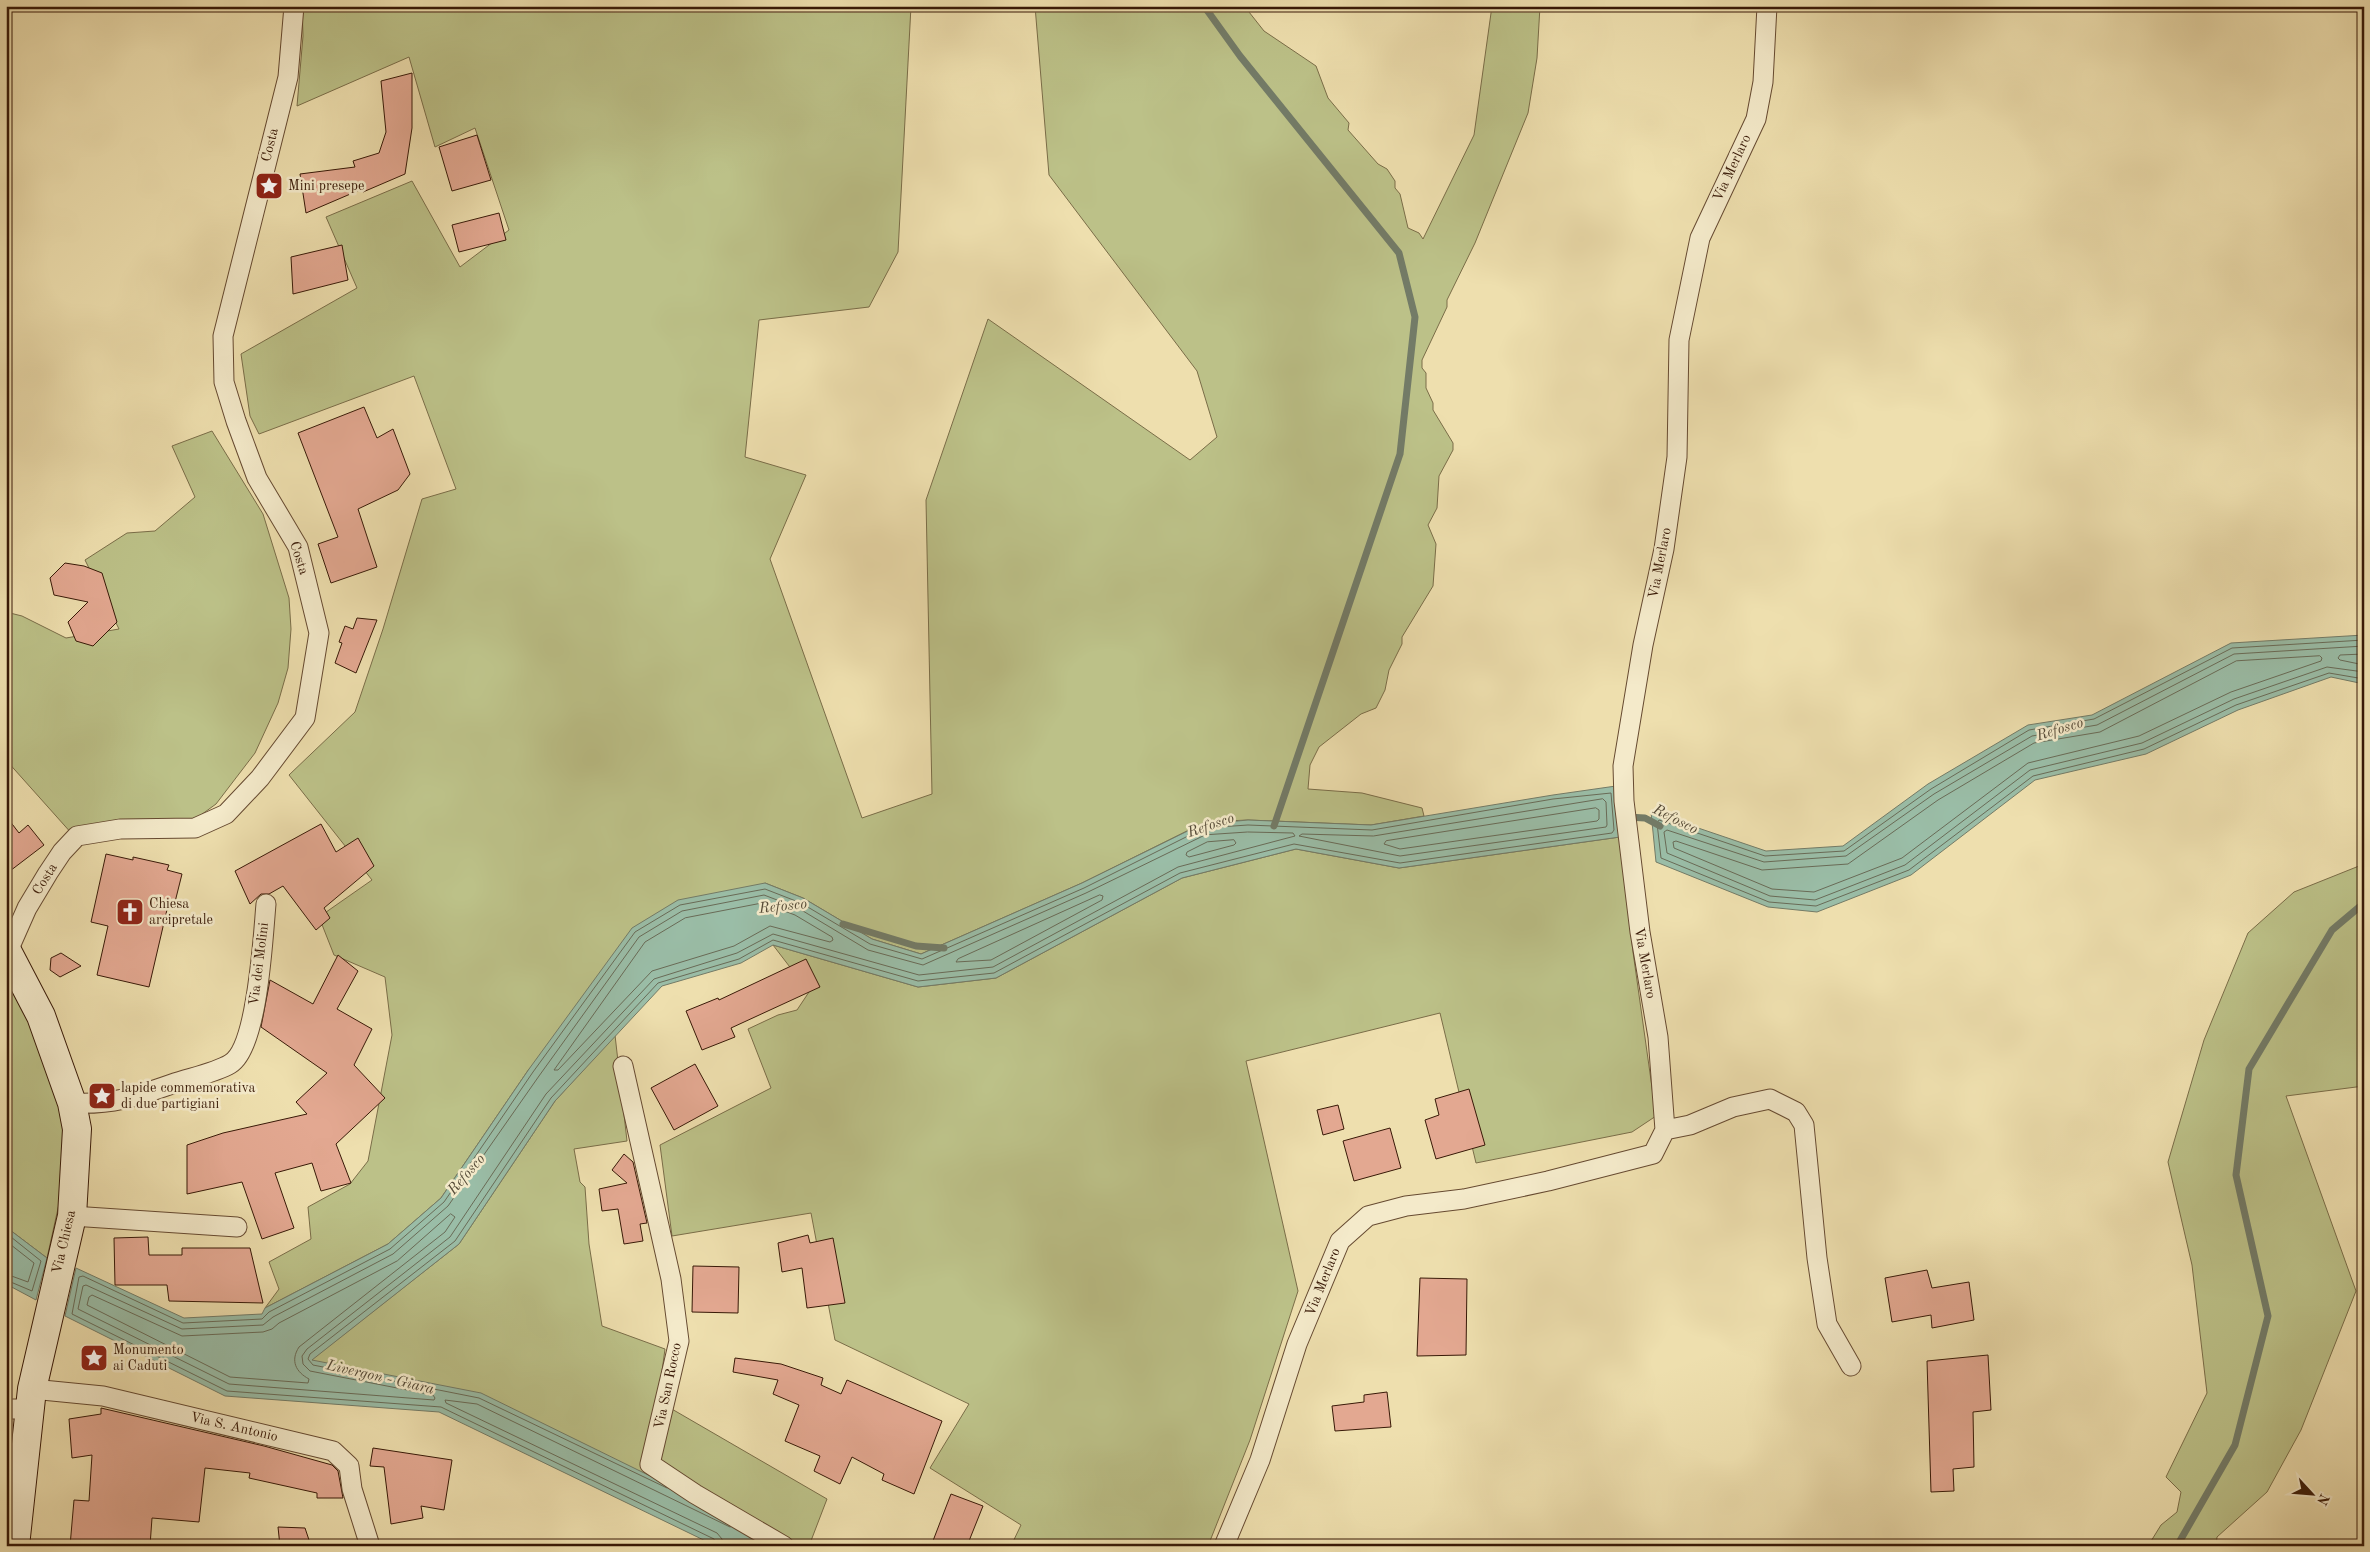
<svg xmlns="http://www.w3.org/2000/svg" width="2370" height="1552" font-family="'Old Standard TT',serif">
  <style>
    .green { fill: #bcc188; stroke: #7a6d48 }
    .water { fill: #9abda7; stroke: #737b67 }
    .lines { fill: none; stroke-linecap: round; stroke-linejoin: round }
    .shore { stroke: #696b57; stroke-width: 1 }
    .stream { stroke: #737b67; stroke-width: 7 }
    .building { fill: #e3a891; stroke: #381907 }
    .minor-casing { stroke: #664a31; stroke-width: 21 }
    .secondary-casing { stroke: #381907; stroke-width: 30 }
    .minor { stroke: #f4eaca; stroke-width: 19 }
    .secondary { stroke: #f4eaca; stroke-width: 28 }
    .labels { text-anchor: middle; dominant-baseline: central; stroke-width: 5; stroke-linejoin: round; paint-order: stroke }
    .street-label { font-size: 14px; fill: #381907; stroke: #f4eaca }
    .poi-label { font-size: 14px; fill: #381907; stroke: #f4eaca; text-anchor: start }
    .water-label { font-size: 15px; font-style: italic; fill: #554a37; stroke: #f4eaca }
  </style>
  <rect width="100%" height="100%" fill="#eedfae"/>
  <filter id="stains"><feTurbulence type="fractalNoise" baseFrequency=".004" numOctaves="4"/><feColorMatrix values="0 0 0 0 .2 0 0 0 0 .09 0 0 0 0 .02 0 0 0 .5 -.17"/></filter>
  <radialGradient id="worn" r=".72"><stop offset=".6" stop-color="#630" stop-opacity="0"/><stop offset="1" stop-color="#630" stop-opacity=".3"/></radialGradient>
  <!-- green -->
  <path class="green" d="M 302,6 L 911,6 L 898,252 L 869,307 L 759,320 L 745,457 L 806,475 L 770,559 L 862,818 L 932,794 L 926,500 L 988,319 L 1190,460 L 1217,437 L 1197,371 L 1049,175 L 1035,6 L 1247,6 L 1249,12 L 1264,31 L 1316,66 L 1328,98 L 1349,123 L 1348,130 L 1378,164 L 1387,169 L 1395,181 L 1395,188 L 1400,194 L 1408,228 L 1419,233 L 1423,239 L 1474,135 L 1492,6 L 1540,6 L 1537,58 L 1528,113 L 1475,243 L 1447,300 L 1447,307 L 1422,360 L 1422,368 L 1426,373 L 1426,388 L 1433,403 L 1433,410 L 1453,443 L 1453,450 L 1439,476 L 1437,508 L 1428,525 L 1436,544 L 1433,586 L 1402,637 L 1402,644 L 1389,670 L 1385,690 L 1376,708 L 1361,714 L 1319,747 L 1310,765 L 1308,789 L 1362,793 L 1422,808 L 1424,816 L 1371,825 L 1248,820 L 1205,822 L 1082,883 L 921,954 L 872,939 L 803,898 L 765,883 L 529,1069 L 441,1198 L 388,1244 L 265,1308 L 279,1289 L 269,1262 L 311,1239 L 308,1207 L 350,1184 L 368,1161 L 392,1035 L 385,977 L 334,955 L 319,917 L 372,880 L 289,775 L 355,712 L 383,629 L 422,499 L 456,489 L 414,376 L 259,434 L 250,416 L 241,354 L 357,288 L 326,217 L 412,181 L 460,267 L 509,230 L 475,128 L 435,147 L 409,57 L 297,106 L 303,36 Z
    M 212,431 L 263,514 L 289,598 L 291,629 L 288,668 L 278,703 L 255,753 L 216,804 L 194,820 L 73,835 L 6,760 L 6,612 L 22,616 L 66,638 L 119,629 L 85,560 L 127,533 L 155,531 L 195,497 L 172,446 Z
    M 1620,837 L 1633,952 L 1656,1116 L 1632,1132 L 1476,1163 L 1440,1013 L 1246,1061 L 1298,1291 L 1250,1440 L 1208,1546 L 1011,1546 L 1021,1525 L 930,1468 L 969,1404 L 835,1340 L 811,1213 L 672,1236 L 660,1145 L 771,1088 L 748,1029 L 778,1015 L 797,1010 L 809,992 L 773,945 L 918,987 L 996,978 L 1182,878 L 1296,849 L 1399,868 Z
    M 2364,864 L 2364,1086 L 2286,1096 L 2356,1291 L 2301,1430 L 2267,1492 L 2217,1537 L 2216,1546 L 2148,1546 L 2161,1525 L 2177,1512 L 2181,1492 L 2166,1477 L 2207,1393 L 2192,1265 L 2168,1162 L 2204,1040 L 2248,933 L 2294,892 Z
    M 18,990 L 72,1122 L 63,1186 L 47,1258 L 6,1227 L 6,994 Z
    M 615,1035 L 627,1141 L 574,1149 L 580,1182 L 585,1187 L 589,1244 L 602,1326 L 665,1349 L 658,1401 L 827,1499 L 809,1546 L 793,1546 L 311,1360 L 459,1244 L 555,1101 Z"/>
  <!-- water -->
  <path class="water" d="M 2364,635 L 2364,684 L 2331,677 L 2238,710 L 2146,754 L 2035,780 L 1911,875 L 1817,912 L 1768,907 L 1656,862 L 1651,812 L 1766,851 L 1843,846 L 1928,784 L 2028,725 L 2092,715 L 2231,643 Z
    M 1616,786 L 1620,837 L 1399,868 L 1296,849 L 1182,878 L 996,978 L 918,987 L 773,945 L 741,963 L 662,986 L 555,1101 L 459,1244 L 312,1360 L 481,1393 L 793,1546 L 716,1546 L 439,1412 L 225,1396 L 65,1316 L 76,1268 L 184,1318 L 262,1314 L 265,1308 L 388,1244 L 441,1198 L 529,1069 L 632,928 L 678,900 L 765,883 L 803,898 L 872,939 L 921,954 L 1082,883 L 1206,822 L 1206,824 L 1248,820 L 1371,825 L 1553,795 Z
    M 6,1227 L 47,1258 L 36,1300 L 6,1284 Z"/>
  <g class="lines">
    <!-- shore -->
    <path class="shore" d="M 2364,640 L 2232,648 L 2094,719 L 2029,730 L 1931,789 L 1844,851 L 1765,856 L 1659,820 L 1657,823 L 1661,858 L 1769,902 L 1816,906 L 1909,870 L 2033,776 L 2144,749 L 2236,705 L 2329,673 L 2364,679
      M 2364,646 L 2234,654 L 2097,725 L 2032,736 L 1934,794 L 1846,856 L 1764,862 L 1667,830 L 1664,832 L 1667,853 L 1770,896 L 1815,900 L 1905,865 L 2030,770 L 2142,743 L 2234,699 L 2327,667 L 2364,672
      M 2364,654 L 2340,655 L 2338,658 L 2340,660 L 2364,665
      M 2320,656 L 2322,658 L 2321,661 L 2231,692 L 2139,736 L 2028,763 L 1902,858 L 1814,892 L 1772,889 L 1674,848 L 1673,842 L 1676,841 L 1762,870 L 1848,864 L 1938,800 L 2034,743 L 2100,732 L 2236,661 Z
      M 1603,799 L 1606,802 L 1607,825 L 1606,827 L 1400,856 L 1299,836 L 1302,834 L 1373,836 Z
      M 1596,808 L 1599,810 L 1599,819 L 1597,821 L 1400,849 L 1384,844 L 1386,841 Z
      M 1248,832 L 1293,833 L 1295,836 L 1178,867 L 993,967 L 919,975 L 773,934 L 737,953 L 654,979 L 546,1094 L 450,1237 L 307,1349 L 302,1356 L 303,1364 L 310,1371 L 433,1395 L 435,1398 L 434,1400 L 229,1384 L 78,1309 L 83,1286 L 86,1285 L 182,1329 L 263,1325 L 273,1317 L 393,1254 L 448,1206 L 539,1076 L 639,937 L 682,911 L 764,895 L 798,908 L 868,950 L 923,965 L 1086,893 L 1205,835 Z
      M 1234,840 L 1236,843 L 1234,845 L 1189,857 L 1186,855 L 1187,852 L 1207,842 Z
      M 1100,895 L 1103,896 L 1102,900 L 991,960 L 956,962 L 958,959 Z
      M 763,903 L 795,915 L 832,937 L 833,940 L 830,942 L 770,926 L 734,946 L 652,971 L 558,1070 L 554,1070 L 645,942 L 685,918 Z
      M 451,1214 L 455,1217 L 445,1232 L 299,1347 C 290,1361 296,1372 309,1379 L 308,1383 L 230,1377 L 87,1305 L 89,1297 L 92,1295 L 182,1336 L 263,1332 L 272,1329 L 279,1323 L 397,1261 Z
      M 6,1233 L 41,1261 L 32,1291 L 6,1280
      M 6,1241 L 34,1263 L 28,1282 L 6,1274
      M 667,1488 L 479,1398 L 313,1365 L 308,1359 L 310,1354 L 455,1241 L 551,1098 L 658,983 L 739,959 L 773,940 L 918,981 L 994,973 L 1180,873 L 1294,844 L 1400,863 L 1612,833 L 1614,830 L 1611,793 L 1553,799 L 1372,830 L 1248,825 L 1204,828 L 1084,888 L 922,959 L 870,944 L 801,903 L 765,889 L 680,905 L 635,932 L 533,1072 L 444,1202 L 390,1249 L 269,1312 L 262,1319 L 183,1323 L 83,1276 L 79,1277 L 72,1314 L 227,1391 L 441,1407 L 714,1539 L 717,1546
      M 723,1546 L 722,1539 L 717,1533 L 446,1403 L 445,1400 L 477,1404 L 730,1527"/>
    <!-- stream -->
    <path class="stream" d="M 1204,6 L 1240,56 L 1399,253 L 1415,317 L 1400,454 L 1274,826
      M 1627,817 L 1645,818 L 1660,826
      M 843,924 L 916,946 L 944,948
      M 2177,1546 L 2235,1445 L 2268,1316 L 2236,1175 L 2249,1069 L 2332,930 L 2364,903"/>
  </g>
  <!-- building -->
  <path class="building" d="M 412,73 L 412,128 L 405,174 L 363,192 L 362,189 L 306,213 L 300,174 L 355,167 L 353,161 L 379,153 L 386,132 L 381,81 Z
    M 477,135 L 491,180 L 452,191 L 439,147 Z
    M 499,213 L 506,240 L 459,252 L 452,225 Z
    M 342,245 L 348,280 L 293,294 L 291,257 Z
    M 364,407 L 377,438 L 393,429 L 410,474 L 398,490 L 358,509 L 377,567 L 331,583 L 318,544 L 338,537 L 298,433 Z
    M 65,563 L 84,566 L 102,573 L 117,622 L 93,646 L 76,641 L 68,622 L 88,602 L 54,595 L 50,578 Z
    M 357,618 L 377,620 L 356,673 L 335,663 L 342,643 L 339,642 L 345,626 L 353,629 Z
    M 6,816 L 19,833 L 28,825 L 44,845 L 6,874 Z
    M 321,824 L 336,852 L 358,838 L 374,866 L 324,908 L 330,918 L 316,930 L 283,886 L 269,894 L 261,894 L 250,904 L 235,871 Z
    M 106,854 L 133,860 L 133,857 L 169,865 L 167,870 L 182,874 L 175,902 L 169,901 L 149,987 L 97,975 L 108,926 L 91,922 Z
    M 61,953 L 81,966 L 60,977 L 50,970 L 51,958 Z
    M 338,955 L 358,971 L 337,1009 L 372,1029 L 354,1065 L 385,1098 L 336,1144 L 351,1183 L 321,1191 L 312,1163 L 275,1173 L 294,1228 L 262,1239 L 242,1182 L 187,1194 L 187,1145 L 223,1133 L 307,1114 L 296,1102 L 327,1073 L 261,1027 L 270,980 L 313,1004 Z
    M 806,959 L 820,987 L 731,1028 L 735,1037 L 702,1050 L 686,1011 L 718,998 L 719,1000 Z
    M 695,1064 L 718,1106 L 674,1130 L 651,1088 Z
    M 1469,1089 L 1485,1145 L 1436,1159 L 1425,1120 L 1439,1115 L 1435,1099 Z
    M 1338,1105 L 1344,1129 L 1323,1135 L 1317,1110 Z
    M 1390,1128 L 1401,1168 L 1354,1181 L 1343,1141 Z
    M 624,1154 L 633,1162 L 647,1223 L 640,1224 L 643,1241 L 624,1244 L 618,1209 L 602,1211 L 599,1189 L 627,1183 L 612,1170 Z
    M 808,1235 L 810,1243 L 833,1238 L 845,1303 L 807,1308 L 802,1268 L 782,1272 L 778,1243 Z
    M 148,1237 L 149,1255 L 182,1255 L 182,1248 L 250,1248 L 263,1303 L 169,1301 L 167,1285 L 115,1285 L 114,1238 Z
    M 693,1266 L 739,1267 L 738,1313 L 692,1312 Z
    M 1927,1270 L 1932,1288 L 1969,1282 L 1974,1320 L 1932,1328 L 1931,1315 L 1892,1322 L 1885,1278 Z
    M 1420,1278 L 1467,1279 L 1466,1355 L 1417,1356 Z
    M 1988,1355 L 1991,1410 L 1973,1412 L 1974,1467 L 1953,1469 L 1954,1491 L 1931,1492 L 1927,1361 Z
    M 735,1358 L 781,1364 L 823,1378 L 821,1385 L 841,1394 L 847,1380 L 942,1421 L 914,1494 L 882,1480 L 884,1474 L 852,1457 L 840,1484 L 814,1471 L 820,1456 L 785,1441 L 799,1405 L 773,1394 L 778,1380 L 733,1372 Z
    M 1387,1392 L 1391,1427 L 1335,1431 L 1332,1406 L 1364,1402 L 1364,1395 Z
    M 101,1408 L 264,1446 L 332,1465 L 338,1471 L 343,1498 L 317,1498 L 317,1493 L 249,1478 L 250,1473 L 205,1468 L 199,1522 L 152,1518 L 150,1546 L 70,1546 L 74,1500 L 89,1501 L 92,1455 L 72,1458 L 69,1419 L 101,1414 Z
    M 373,1448 L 452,1460 L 444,1510 L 421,1506 L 423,1518 L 391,1524 L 384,1467 L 370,1466 Z
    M 951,1494 L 983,1506 L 967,1546 L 931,1546 Z
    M 278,1527 L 305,1528 L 311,1546 L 280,1546 Z"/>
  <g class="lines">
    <defs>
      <path id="minor" d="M 8,951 L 27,908 L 48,873 L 62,852 L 77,836 L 120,829 L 195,828 L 226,814 L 260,778 L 305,718 L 319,633 L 298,547 L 257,478 L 236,421 L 224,382 L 223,336 L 288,77 L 294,6
        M 623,1066 L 671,1279 L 679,1341 L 650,1464 L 695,1494 L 784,1546
        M 72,1103 C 112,1105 135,1097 172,1084 C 189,1078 215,1073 230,1064 C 258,1048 263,936 266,904
        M 1665,1130 L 1690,1125 L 1733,1107 L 1770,1099 L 1796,1112 L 1804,1125 L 1817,1258 L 1827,1324 L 1851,1366
        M 72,1216 L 237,1227
        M 32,1389 L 103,1396 L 333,1451 L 349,1466 L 352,1489 L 370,1546
        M 6,1409 L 30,1409
        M 1224,1546 L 1260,1460 L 1297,1344 L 1340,1241 L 1368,1216 L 1406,1206 L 1464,1199 L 1548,1181 L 1653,1154 L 1665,1130 L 1658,1037 L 1640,932 L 1624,801 L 1623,766 L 1643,645 L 1664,549 L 1677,457 L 1679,340 L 1700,238 L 1756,119 L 1763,82 L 1767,6"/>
      <path id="secondary" d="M 6,949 L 41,1016 L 72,1103 L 77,1129 L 72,1216 L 32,1389 L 15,1546"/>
    </defs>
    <!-- minor casing -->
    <use href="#minor" class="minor-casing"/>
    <!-- secondary casing -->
    <use href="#secondary" class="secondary-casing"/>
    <!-- minor -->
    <use href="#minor" class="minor"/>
    <!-- secondary -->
    <use href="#secondary" class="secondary"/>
  </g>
  <!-- icons -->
  <defs>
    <symbol id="sight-square" viewBox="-11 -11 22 22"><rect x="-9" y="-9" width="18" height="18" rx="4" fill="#8f2418" stroke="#f4eaca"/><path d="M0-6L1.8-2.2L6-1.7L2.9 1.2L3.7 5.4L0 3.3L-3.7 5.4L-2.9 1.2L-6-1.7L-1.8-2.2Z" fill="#fff"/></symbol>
    <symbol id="church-square" viewBox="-11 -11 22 22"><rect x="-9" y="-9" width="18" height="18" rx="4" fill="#8f2418" stroke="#f4eaca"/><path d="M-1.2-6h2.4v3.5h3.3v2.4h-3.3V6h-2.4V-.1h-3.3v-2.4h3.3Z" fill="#fff"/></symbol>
  </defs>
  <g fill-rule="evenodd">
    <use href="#sight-square" x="253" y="170" width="32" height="32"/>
    <use href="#church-square" x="114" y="896" width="32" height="32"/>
    <use href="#sight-square" x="86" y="1080" width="32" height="32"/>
    <use href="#sight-square" x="78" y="1342" width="32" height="32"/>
  </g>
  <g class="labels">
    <!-- street labels -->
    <g class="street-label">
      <text transform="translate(270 145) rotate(-76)">Costa</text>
      <text transform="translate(1732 168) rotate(-65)">Via Merlaro</text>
      <text transform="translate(299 558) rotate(72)">Costa</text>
      <text transform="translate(1660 563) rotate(-79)">Via Merlaro</text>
      <text transform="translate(45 879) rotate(-58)">Costa</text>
      <text transform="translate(1645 963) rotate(80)">Via Merlaro</text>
      <text transform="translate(259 964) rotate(-83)">Via dei Molini</text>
      <text transform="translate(64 1242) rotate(-77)">Via Chiesa</text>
      <text transform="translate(1323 1282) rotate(-68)">Via Merlaro</text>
      <text transform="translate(668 1386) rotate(-78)">Via San Rocco</text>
      <text transform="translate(234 1427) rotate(13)">Via S. Antonio</text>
    </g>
    <!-- poi labels -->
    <g class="poi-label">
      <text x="288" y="186">Mini presepe</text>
      <text x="149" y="904">Chiesa<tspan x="149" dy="16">arcipretale</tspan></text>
      <text x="121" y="1088">lapide commemorativa<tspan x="121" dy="16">di due partigiani</tspan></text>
      <text x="113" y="1350">Monumento<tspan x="113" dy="16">ai Caduti</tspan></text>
    </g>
    <!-- water labels -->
    <g class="water-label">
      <text transform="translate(2060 730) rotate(-17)">Refosco</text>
      <text transform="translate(1675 820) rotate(27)">Refosco</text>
      <text transform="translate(1211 826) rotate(-19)">Refosco</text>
      <text transform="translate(783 907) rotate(-6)">Refosco</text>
      <text transform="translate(467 1175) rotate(-49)">Refosco</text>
      <text transform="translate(380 1378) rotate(13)">Livergon - Giara</text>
    </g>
  </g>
  <!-- margin -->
  <rect width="2370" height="1552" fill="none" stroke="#eedfae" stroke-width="25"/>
  <rect x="8" y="8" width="2355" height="1537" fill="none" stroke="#381907" stroke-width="2.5"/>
  <rect x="12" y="12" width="2345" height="1527" fill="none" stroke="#381907"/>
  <!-- north arrow -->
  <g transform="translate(2312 1494) rotate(116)" stroke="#f4eaca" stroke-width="4" paint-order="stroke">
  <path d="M0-4L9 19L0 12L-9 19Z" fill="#381907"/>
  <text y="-8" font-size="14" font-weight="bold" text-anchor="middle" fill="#381907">N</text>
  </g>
  <rect width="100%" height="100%" filter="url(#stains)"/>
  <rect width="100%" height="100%" fill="url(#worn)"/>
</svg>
